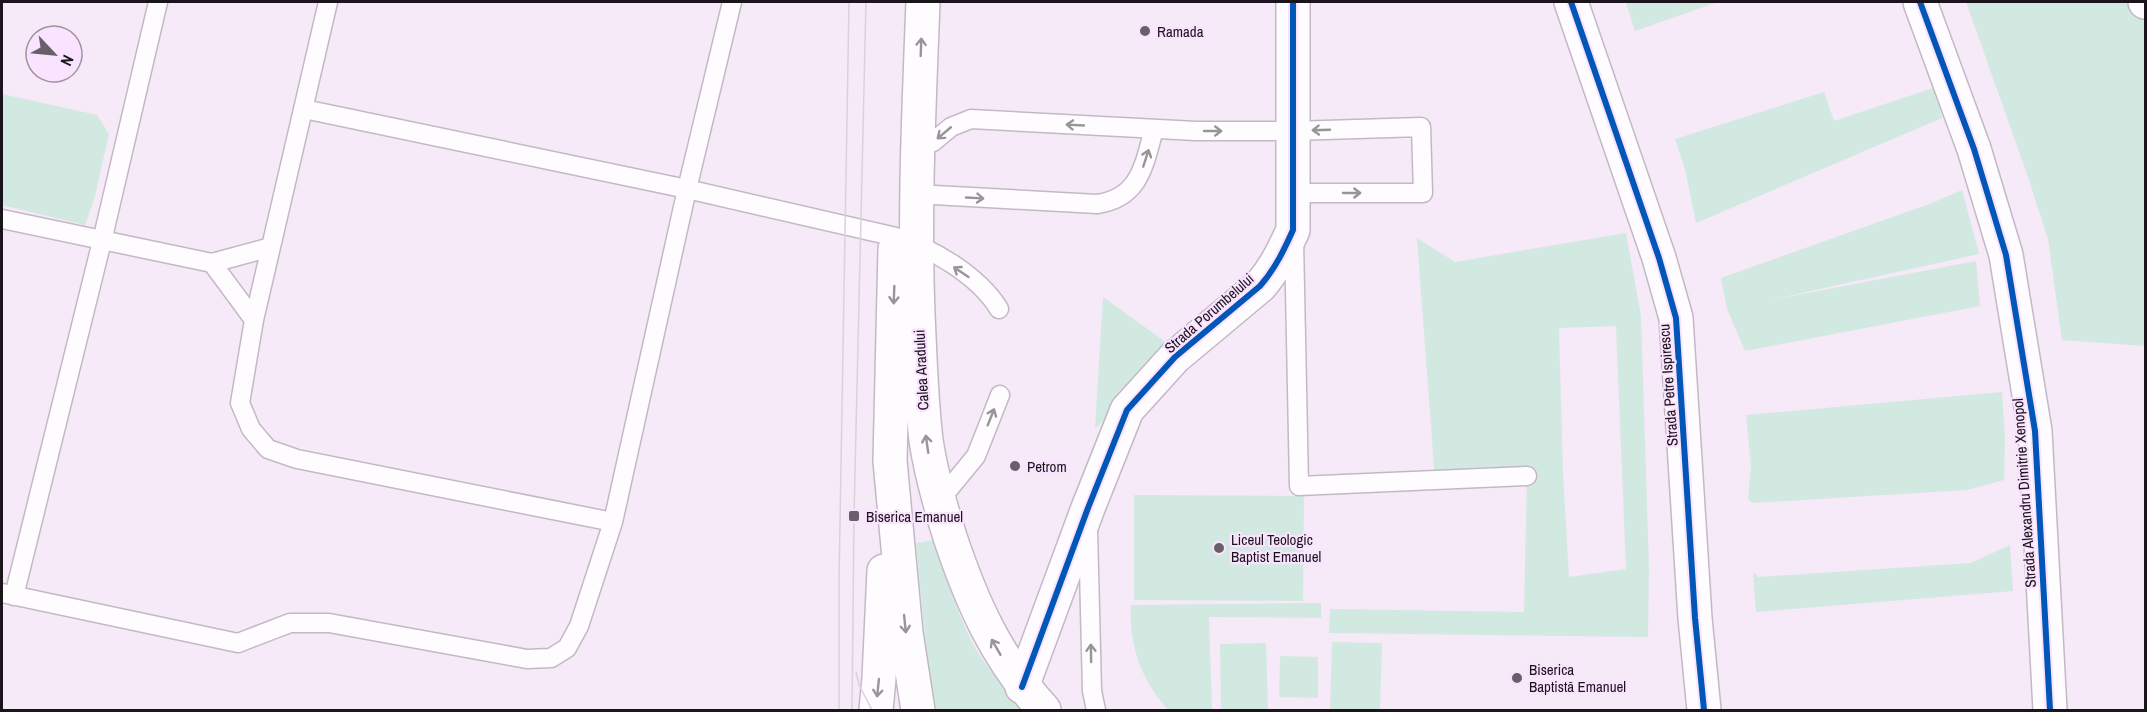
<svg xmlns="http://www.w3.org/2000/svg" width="2147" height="712" font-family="'Archivo Narrow',sans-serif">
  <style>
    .green { fill: #d1e9e1; fill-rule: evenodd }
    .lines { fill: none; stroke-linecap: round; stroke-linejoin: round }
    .lane-casing { stroke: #c3b9c5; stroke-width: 21 }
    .street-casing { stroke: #c3b9c5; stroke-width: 36 }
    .primary-casing { stroke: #c3b9c5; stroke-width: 36 }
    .lane { stroke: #fefcfe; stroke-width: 18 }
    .street { stroke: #fefcfe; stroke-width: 33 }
    .primary { stroke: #fefcfe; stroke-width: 33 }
    .tram { stroke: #d7d3d8; stroke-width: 1.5 }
    .cycleway-casing { stroke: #fae3fe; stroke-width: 10 }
    .cycleway { stroke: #0057b8; stroke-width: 6 }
    .oneway { stroke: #989499 }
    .poi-dot { fill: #685f6a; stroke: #fae3fe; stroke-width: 2 }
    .labels { text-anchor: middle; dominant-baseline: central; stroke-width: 4.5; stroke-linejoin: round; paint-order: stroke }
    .poi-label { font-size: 15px; fill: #1c141d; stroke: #fae3fe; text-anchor: start }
    .street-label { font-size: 15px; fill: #1c141d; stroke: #fae3fe }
  </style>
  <rect width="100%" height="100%" fill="#f6e9f8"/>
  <!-- green -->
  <path class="green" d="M 1631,2 L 1718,2 L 1635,31 L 1626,3 Z
    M 1966,2 L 2145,2 L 2145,346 L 2062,340 L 2048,239 L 2026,171 Z
    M 1936,87 L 1942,118 L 1696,223 L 1685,169 L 1675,139 L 1824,92 L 1834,121 Z
    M 2,94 L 97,115 L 109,134 L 94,200 L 85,225 L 2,205 Z
    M 1962,190 L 1979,254 L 1765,301 L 1976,261 L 1980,306 L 1745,351 L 1727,309 L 1721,278 L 1932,203 Z
    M 1626,233 L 1641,316 L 1649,569 L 1648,637 L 1329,633 L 1330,609 L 1524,612 L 1527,477 L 1435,480 L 1417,238 L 1455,262 ZM 1616,326 L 1626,569 L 1569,577 L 1563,474 L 1559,328 Z
    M 1103,297 L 1174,348 L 1095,429 Z
    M 2002,392 L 2005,437 L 2004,480 L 1967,490 L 1753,503 L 1748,499 L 1751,467 L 1746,415 Z
    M 1134,495 L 1304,496 L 1303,601 L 1134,600 Z
    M 935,540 C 947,578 958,620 979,654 C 992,674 1007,693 1022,710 L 932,710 L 916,543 Z
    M 2010,545 L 2013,591 L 1756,612 L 1753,572 L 1758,577 L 1971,563 Z
    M 1321,603 L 1321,618 L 1209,617 L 1212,710 L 1168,710 C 1141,679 1129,647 1131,605 Z
    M 1332,642 L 1382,643 L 1380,710 L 1330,710 Z
    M 1266,643 L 1268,710 L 1221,710 L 1220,644 Z
    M 1280,656 L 1318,657 L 1318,698 L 1279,697 Z"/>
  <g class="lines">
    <defs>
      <path id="lane" d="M 328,2 L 254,320 L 240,403 L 251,429 L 268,449 L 297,459 L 613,522
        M 304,109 L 687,189 L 896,237 C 932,248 979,276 999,309
        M 918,148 L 933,142 L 951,127 L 971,119 L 1196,131 L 1293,131 L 1421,127 L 1423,193 L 1293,193
        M 916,194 L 1097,204 C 1140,198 1144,165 1154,129
        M 2,219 L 212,263 L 271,247
        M 1294,240 L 1299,486 L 1527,476
        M 212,263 L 254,320
        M 939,501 L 976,456 L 1000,395
        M 1088,530 L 1092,691 L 1096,710
        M 2,593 L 238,643 L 290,623 L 329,623 L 527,659 L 551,658 L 567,648 L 579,626 L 613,522 L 687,189 L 732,2
        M 14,596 L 102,241 L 158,2"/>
      <path id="street" d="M 1571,2 L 1659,258 L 1676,318 L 1695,618 L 1704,710
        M 1920,2 L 1974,149 L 2006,255 L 2035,431 L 2050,710
        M 2145,2 L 2146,2
        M 1022,687 L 1088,508 L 1127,410 L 1175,357 L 1260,286 C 1275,269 1284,250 1293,230 L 1293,2"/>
      <path id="primary" d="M 923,2 C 919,106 914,210 918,314 C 920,356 921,398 926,440 C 931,474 940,505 950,537 C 972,603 997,659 1044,710
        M 895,249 L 890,461 L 906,633 L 918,710
        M 876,710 L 879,678 L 884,571"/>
    </defs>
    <!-- lane casing -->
    <use href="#lane" class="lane-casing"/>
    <!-- street casing -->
    <use href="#street" class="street-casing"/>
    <!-- primary casing -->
    <use href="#primary" class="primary-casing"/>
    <!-- lane -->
    <use href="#lane" class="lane"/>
    <!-- street -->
    <use href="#street" class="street"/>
    <!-- primary -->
    <use href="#primary" class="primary"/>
    <!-- tram -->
    <path class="tram" d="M 856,672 L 859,685 L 872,710
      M 839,710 L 839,581 L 849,2
      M 852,710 L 854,516 L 866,2"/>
    <defs>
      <path id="cycleway" d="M 1571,2 L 1659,258 L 1676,318 L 1695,618 L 1704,710
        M 1920,2 L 1974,149 L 2006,255 L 2035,431 L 2050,710
        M 1022,687 L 1088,508 L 1127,410 L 1175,357 L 1260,286 C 1275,269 1284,250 1293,230 L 1293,2"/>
    </defs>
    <!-- cycleway casing -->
    <use href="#cycleway" class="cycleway-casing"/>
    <!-- cycleway -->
    <use href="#cycleway" class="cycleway"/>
  </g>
  <!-- one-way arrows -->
  <defs><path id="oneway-shaft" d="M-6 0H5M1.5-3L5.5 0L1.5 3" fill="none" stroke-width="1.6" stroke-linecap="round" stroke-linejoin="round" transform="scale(1.5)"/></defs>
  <g class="oneway">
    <use href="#oneway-shaft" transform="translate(921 47) rotate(-88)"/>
    <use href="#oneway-shaft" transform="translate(1075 125) rotate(-177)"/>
    <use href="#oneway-shaft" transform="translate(1321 130) rotate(178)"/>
    <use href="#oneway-shaft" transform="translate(1213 131)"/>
    <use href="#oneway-shaft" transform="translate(944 133) rotate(140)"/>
    <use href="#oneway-shaft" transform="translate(1146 158) rotate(-72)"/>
    <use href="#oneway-shaft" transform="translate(1352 193)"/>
    <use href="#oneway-shaft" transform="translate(975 198) rotate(3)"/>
    <use href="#oneway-shaft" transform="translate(961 272) rotate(-146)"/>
    <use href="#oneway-shaft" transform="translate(894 295) rotate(92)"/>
    <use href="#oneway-shaft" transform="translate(991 417) rotate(-68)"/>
    <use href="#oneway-shaft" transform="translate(927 444) rotate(-98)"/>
    <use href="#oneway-shaft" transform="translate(905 624) rotate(84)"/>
    <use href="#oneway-shaft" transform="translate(996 647) rotate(-120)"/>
    <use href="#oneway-shaft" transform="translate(1091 653) rotate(-91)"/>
    <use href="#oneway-shaft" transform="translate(878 688) rotate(96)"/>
  </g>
  <!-- markers -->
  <g class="poi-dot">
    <circle cx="1145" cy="31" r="6"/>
    <circle cx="1015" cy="466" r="6"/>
    <rect x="848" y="510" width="12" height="12" rx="3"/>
    <circle cx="1219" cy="548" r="6"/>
    <circle cx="1517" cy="678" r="6"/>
  </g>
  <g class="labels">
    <!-- poi labels -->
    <g class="poi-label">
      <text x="1157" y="31">Ramada</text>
      <text x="1027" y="466">Petrom</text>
      <text x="866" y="516">Biserica Emanuel</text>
      <text x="1231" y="539">Liceul Teologic<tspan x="1231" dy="17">Baptist Emanuel</tspan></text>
      <text x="1529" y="669">Biserica<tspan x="1529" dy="17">Baptistă Emanuel</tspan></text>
    </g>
    <!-- street labels -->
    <g class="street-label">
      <text transform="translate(1209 313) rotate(-41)">Strada Porumbelului</text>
      <text transform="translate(921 370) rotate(-93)">Calea Aradului</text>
      <text transform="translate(1668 385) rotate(-94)">Strada Petre Ispirescu</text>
      <text transform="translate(2024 493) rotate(-94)">Strada Alexandru Dimitrie Xenopol</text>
    </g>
  </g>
  <!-- border -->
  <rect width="2147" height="712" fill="none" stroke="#1c141d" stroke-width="6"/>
  <!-- north arrow -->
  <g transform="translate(54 54) rotate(116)"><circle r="28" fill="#fae3fe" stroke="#a190a4" stroke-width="1.5"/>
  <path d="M0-4.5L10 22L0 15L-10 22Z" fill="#685f6a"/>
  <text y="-9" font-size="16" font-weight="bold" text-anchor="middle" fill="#1c141d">N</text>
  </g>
</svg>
